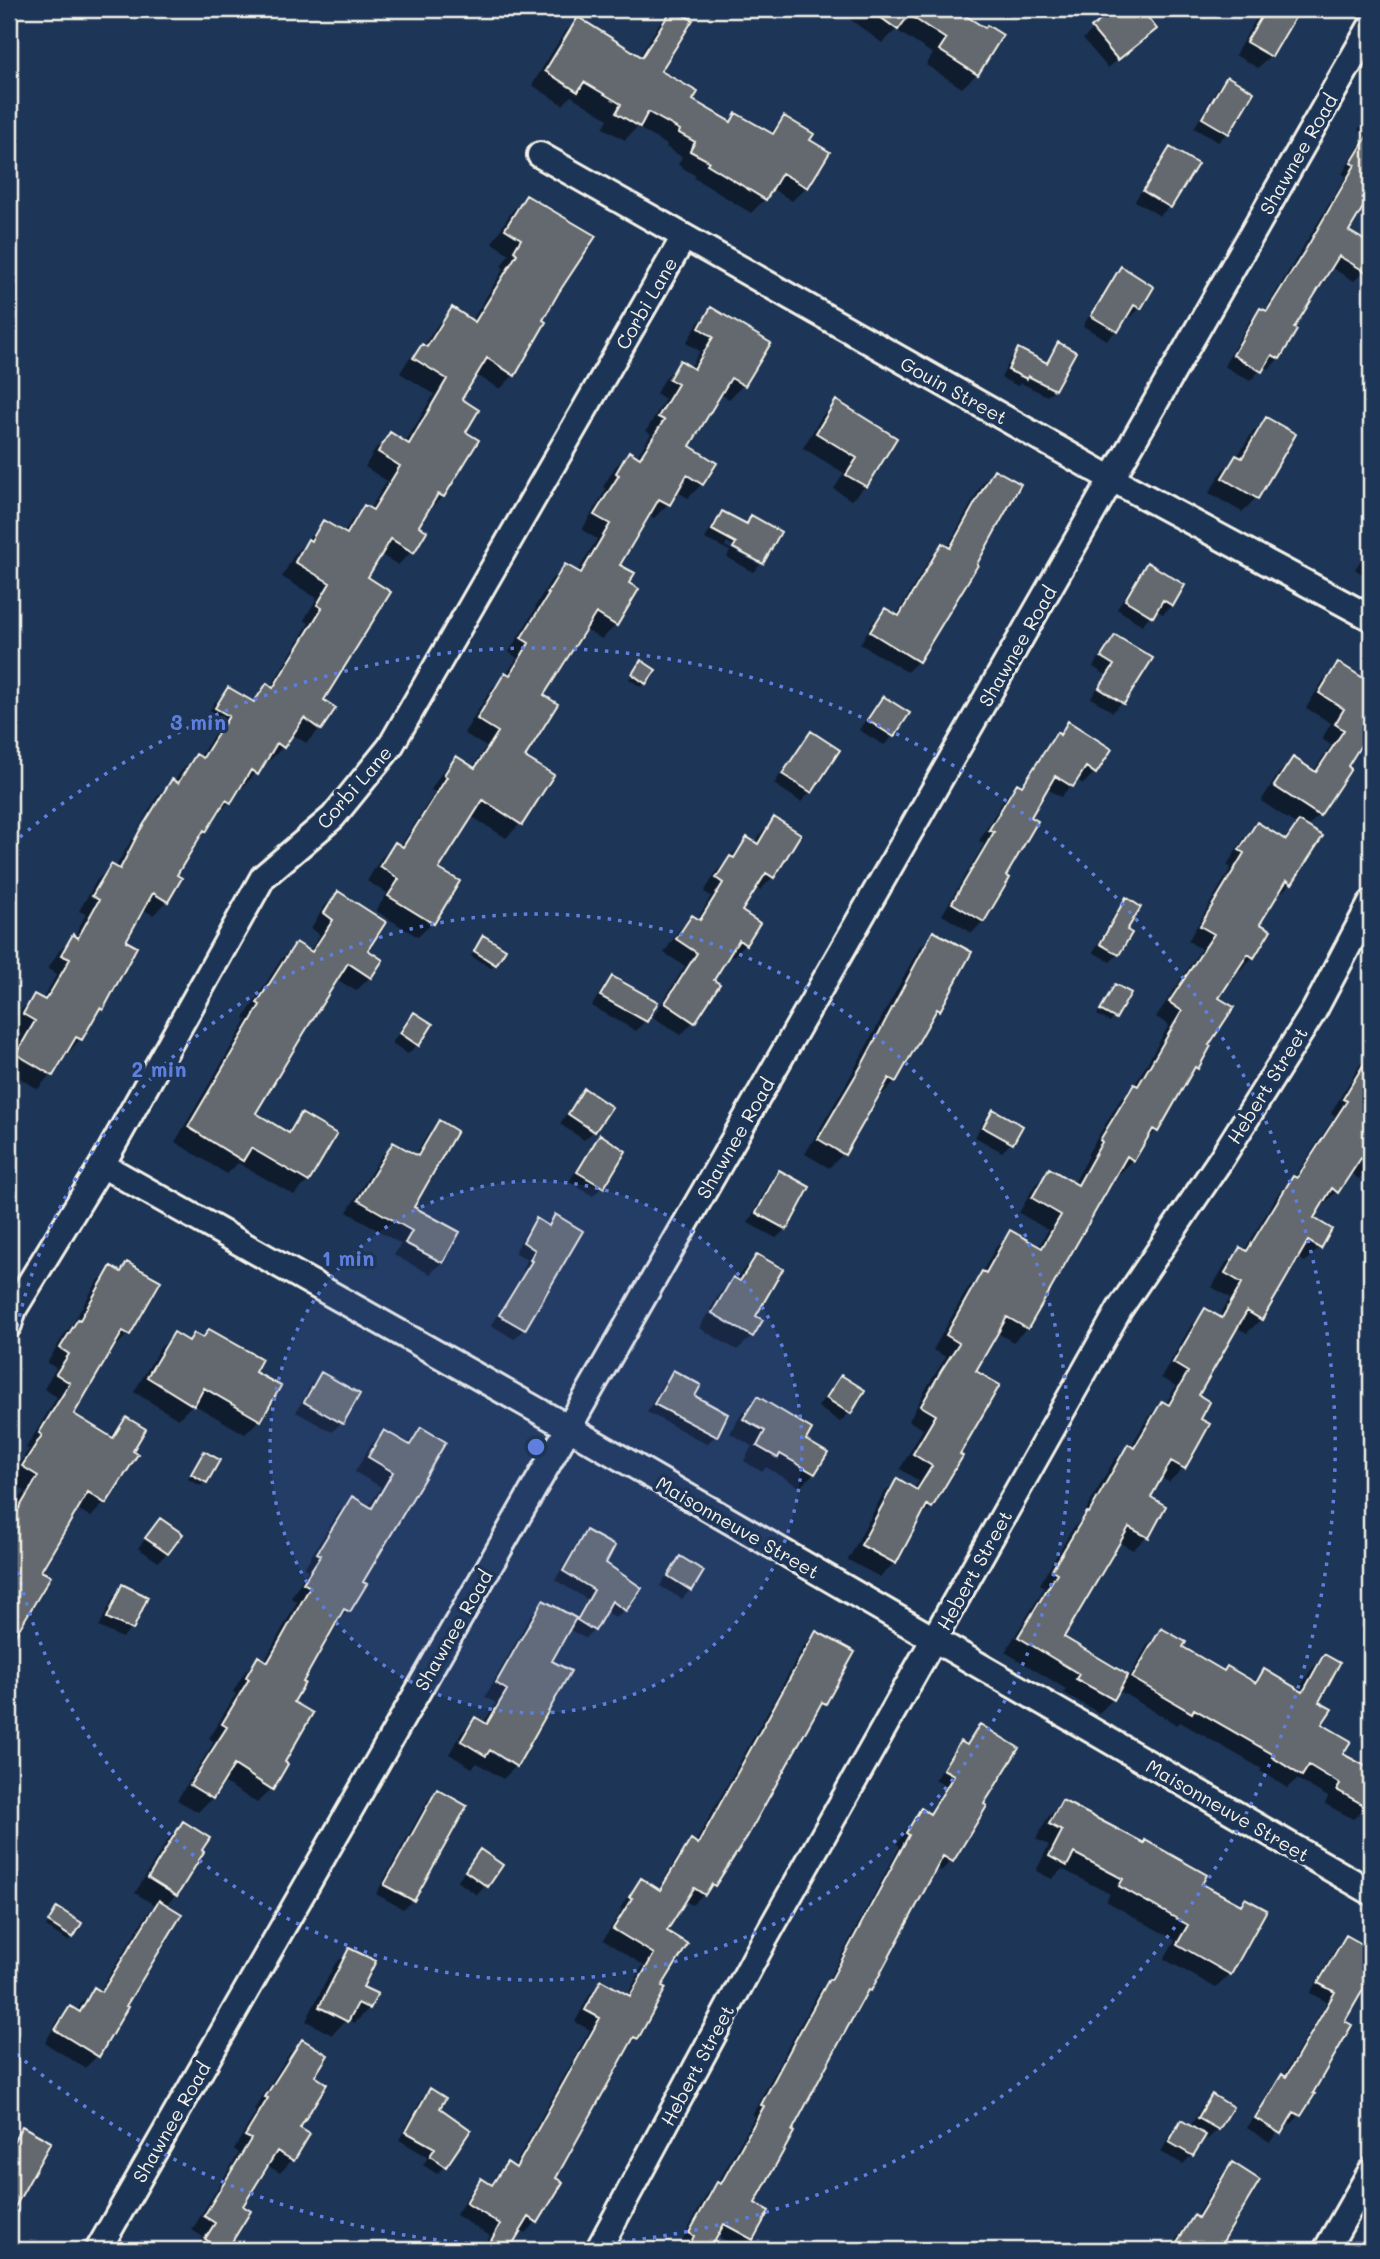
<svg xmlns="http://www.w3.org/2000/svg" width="1380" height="2259" font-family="Mali,sans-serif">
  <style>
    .shadow { fill: #0007; fill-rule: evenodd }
    .building { fill: #63696e; stroke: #f4f1e8; stroke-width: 2 }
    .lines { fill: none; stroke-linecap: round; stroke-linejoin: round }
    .minor-casing { stroke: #f4f1e8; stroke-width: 30 }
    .minor { stroke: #1d3557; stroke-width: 24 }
    .ring { fill: none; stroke: #5e7fdd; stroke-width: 3.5; stroke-dasharray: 3.5 7 }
    .labels { text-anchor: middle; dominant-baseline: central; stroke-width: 7; stroke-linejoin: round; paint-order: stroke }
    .street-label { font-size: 19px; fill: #f4f1e8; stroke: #1d3557 }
    .centre { fill: #5e7fdd; stroke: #1d3557; stroke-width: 3.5 }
    .ring-label { font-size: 21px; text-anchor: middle; font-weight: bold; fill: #5e7fdd; stroke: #1d3557; stroke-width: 7; stroke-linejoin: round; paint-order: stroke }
  </style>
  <rect width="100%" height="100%" fill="#1d3557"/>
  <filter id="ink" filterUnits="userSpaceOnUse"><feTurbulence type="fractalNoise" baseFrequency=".0143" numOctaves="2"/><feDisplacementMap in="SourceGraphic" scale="14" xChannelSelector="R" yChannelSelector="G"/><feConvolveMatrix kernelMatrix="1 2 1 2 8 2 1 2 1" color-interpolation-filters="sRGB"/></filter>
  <g filter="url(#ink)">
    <!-- shadow -->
    <path class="shadow" d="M 836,9 L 951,9 L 984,30 L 977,74 L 962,88 L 926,65 L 933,54 L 896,30 L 882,43 Z
      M 1115,9 L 1139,9 L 1155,28 L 1108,68 L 1083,39 Z
      M 1262,9 L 1298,9 L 1270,56 L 1258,68 L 1235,55 Z
      M 673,10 L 659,72 L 691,101 L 729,123 L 737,116 L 769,134 L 784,118 L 808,141 L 827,153 L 806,187 L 792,201 L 771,188 L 765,199 L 751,213 L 694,178 L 696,176 L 678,165 L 682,157 L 666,147 L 667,145 L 637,127 L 625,140 L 603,128 L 608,119 L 571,96 L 563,105 L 532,85 L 564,33 L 578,19 L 639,57 L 659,24 Z
      M 1228,78 L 1227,133 L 1218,142 L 1194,128 L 1218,87 Z
      M 1371,110 L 1371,192 L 1347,232 L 1371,246 L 1371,260 L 1365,271 L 1354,281 L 1330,267 L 1291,329 L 1279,358 L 1269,369 L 1264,366 L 1250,381 L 1224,366 L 1250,320 L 1261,310 L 1264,312 L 1346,176 L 1342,174 L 1366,135 L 1358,130 Z
      M 1170,149 L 1169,206 L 1160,216 L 1135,201 L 1161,158 Z
      M 527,197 L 558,291 L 514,375 L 500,389 L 475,374 L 459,400 L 464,433 L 443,496 L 429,510 L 427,509 L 417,526 L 412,551 L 398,565 L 380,554 L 365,578 L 322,701 L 320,729 L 306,743 L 292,734 L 283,747 L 269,761 L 265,759 L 256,773 L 242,788 L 239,786 L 229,802 L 199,836 L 174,876 L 167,901 L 153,915 L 142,909 L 124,942 L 101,1009 L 93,1017 L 80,1039 L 38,1089 L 9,1072 L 9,1058 L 22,1035 L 10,1028 L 21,1010 L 35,996 L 42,1000 L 57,974 L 48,969 L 59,951 L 74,937 L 86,914 L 79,911 L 97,880 L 111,866 L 115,868 L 158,795 L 172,781 L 174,782 L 182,770 L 196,756 L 199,758 L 216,731 L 203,723 L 214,703 L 228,689 L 251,703 L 267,686 L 270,688 L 309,623 L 304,620 L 317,598 L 282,577 L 294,555 L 323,522 L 343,534 L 351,521 L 365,507 L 369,510 L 387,481 L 365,467 L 376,448 L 390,434 L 405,443 L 434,394 L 400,373 L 408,360 L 423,347 L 438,324 L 452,310 L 471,322 L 504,268 L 501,266 L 509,254 L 492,243 L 512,211 ZM 160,795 L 164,795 L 135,841 L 132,839 Z
      M 1121,269 L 1140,308 L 1131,317 L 1126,314 L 1116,331 L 1107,340 L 1083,326 L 1112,278 Z
      M 712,309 L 768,344 L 743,385 L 729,399 L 720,394 L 688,447 L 702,484 L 688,498 L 676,491 L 668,504 L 654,518 L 648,515 L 618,565 L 627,583 L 616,625 L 602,639 L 584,629 L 541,696 L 523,757 L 551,775 L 520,824 L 506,838 L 471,816 L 437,869 L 457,882 L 432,923 L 418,937 L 376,911 L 387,893 L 367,881 L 381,858 L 395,844 L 400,847 L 435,792 L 431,790 L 442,772 L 456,758 L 472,768 L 486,747 L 464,733 L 492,688 L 506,675 L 517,658 L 509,652 L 536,608 L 535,607 L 551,580 L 565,566 L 577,573 L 597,539 L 582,530 L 606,489 L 603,487 L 615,467 L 629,453 L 636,458 L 651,434 L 646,431 L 665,399 L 656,393 L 667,376 L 680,362 L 690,368 L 700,351 L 686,343 L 698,323 Z
      M 1058,345 L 1054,389 L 1047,396 L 1021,383 L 1018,386 L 1001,378 L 1011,358 L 1018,351 L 1045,364 L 1051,352 Z
      M 836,402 L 895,438 L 866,486 L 851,500 L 834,489 L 844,473 L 803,448 L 822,416 Z
      M 1266,419 L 1294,435 L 1256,498 L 1242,512 L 1209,493 L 1222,471 L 1237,457 L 1252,433 Z
      M 994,471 L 918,661 L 907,672 L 860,644 L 874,621 L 886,610 L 896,616 L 931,557 L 942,545 L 947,548 L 983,482 Z
      M 722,514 L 744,525 L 752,518 L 778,532 L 761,563 L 727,542 L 725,546 L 760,565 L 753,572 L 727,557 L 730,551 L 705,539 L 714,522 Z
      M 1371,545 L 1371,580 L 1355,569 Z
      M 1147,564 L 1172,605 L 1163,614 L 1155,610 L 1142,625 L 1117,609 L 1138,574 Z
      M 1116,637 L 1122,702 L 1113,712 L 1091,698 L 1106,675 L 1093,667 L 1106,646 Z
      M 1338,665 L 1371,685 L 1371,725 L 1345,767 L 1319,815 L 1306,828 L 1291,883 L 1277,897 L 1275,896 L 1258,925 L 1253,957 L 1239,971 L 1236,970 L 1217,998 L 1207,1045 L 1197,1068 L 1186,1078 L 1156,1131 L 1142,1145 L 1133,1160 L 1119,1174 L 1116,1172 L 1027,1328 L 1013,1342 L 996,1332 L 973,1372 L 958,1455 L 931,1507 L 916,1521 L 894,1563 L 880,1577 L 848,1560 L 883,1494 L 897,1480 L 913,1490 L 919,1481 L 900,1469 L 923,1429 L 909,1421 L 927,1387 L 946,1357 L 933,1350 L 968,1288 L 979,1277 L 996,1247 L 1011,1233 L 1038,1248 L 1048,1230 L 1019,1213 L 1035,1185 L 1049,1171 L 1073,1185 L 1089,1156 L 1087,1155 L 1120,1100 L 1134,1086 L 1169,1025 L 1156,1017 L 1201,949 L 1188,941 L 1231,868 L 1227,865 L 1244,838 L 1258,824 L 1283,840 L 1297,825 L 1261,801 L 1279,773 L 1293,759 L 1313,772 L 1331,745 L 1322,739 L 1331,723 L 1306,708 L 1324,679 Z
      M 638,666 L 645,683 L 641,687 L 629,679 Z
      M 883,698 L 893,736 L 884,745 L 859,730 L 874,707 Z
      M 1069,724 L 1094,773 L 1083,784 L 1076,779 L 1061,797 L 1046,788 L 1029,818 L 983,921 L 972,933 L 942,915 L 984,844 L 979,841 L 1006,796 L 1017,785 L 1020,787 L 1046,746 Z
      M 811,733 L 838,751 L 810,792 L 801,802 L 774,784 L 802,742 Z
      M 775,819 L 773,877 L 760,890 L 755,887 L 740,912 L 745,944 L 732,957 L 728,955 L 712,981 L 694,1021 L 681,1035 L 653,1017 L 685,966 L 664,953 L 679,930 L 692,917 L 697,920 L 711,896 L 704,892 L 717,871 L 747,839 L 754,844 L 761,833 Z
      M 338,893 L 366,951 L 381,960 L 370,977 L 356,991 L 336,979 L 254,1114 L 285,1133 L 301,1115 L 308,1181 L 294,1195 L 238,1163 L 227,1174 L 175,1142 L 247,1020 L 244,1018 L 282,958 L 296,944 L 309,952 L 320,935 L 311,928 L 324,907 Z
      M 1126,899 L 1124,930 L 1118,954 L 1110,962 L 1093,952 L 1112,920 L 1111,919 Z
      M 934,934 L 939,1010 L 931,1018 L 895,1081 L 881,1095 L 878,1094 L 843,1154 L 829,1168 L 805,1154 L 849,1079 L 919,948 Z
      M 483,937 L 495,964 L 491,968 L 471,956 Z
      M 612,978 L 656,1003 L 645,1021 L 636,1031 L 592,1006 L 603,987 Z
      M 1111,990 L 1129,994 L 1110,1022 L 1097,1015 Z
      M 414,1014 L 418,1044 L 408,1054 L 392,1043 L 405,1023 Z
      M 1371,1029 L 1371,1128 L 1369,1131 L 1371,1132 L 1371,1166 L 1359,1179 L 1349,1172 L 1337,1191 L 1323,1205 L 1320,1203 L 1311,1218 L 1319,1248 L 1305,1262 L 1297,1257 L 1261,1319 L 1247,1333 L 1236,1327 L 1196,1396 L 1198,1443 L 1183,1468 L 1169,1482 L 1160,1477 L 1148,1498 L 1147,1536 L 1133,1550 L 1118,1542 L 1061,1638 L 1129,1677 L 1148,1644 L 1162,1631 L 1180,1648 L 1223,1673 L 1252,1683 L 1264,1671 L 1298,1691 L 1311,1670 L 1324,1656 L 1317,1703 L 1320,1725 L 1341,1755 L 1371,1771 L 1371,1798 L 1367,1806 L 1353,1819 L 1325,1804 L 1328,1797 L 1297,1779 L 1287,1788 L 1260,1771 L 1262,1769 L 1180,1722 L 1177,1725 L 1118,1690 L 1113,1699 L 1099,1713 L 1064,1693 L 1066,1689 L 1005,1652 L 1045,1587 L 1040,1584 L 1073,1528 L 1080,1521 L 1114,1460 L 1128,1446 L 1130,1448 L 1148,1417 L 1162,1403 L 1165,1405 L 1176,1386 L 1161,1378 L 1192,1324 L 1206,1310 L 1218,1318 L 1230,1298 L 1212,1287 L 1226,1263 L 1240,1249 L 1244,1251 L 1279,1192 L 1294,1178 L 1335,1116 L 1331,1113 L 1370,1048 L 1363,1044 Z
      M 584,1090 L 594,1131 L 584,1140 L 560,1124 L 575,1100 Z
      M 994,1111 L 1021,1127 L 1011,1143 L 1002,1152 L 975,1137 L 984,1120 Z
      M 440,1122 L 411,1207 L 442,1262 L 430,1274 L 394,1255 L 401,1244 L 347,1212 L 381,1156 L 393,1144 L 414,1157 L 428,1134 Z
      M 600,1137 L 624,1151 L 602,1187 L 593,1196 L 569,1182 L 591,1146 Z
      M 779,1172 L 786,1229 L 776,1238 L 748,1223 L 770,1182 Z
      M 556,1217 L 581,1231 L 524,1329 L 514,1339 L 491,1325 L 524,1271 L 522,1270 L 527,1260 L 515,1252 L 527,1230 L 537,1221 L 546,1226 Z
      M 757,1256 L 753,1316 L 761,1321 L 752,1336 L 737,1350 L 699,1328 L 708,1313 L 743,1333 L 743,1329 L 710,1310 L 719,1294 L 733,1279 L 736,1281 L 743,1270 Z
      M 128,1264 L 128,1334 L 114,1348 L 112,1347 L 72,1414 L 109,1438 L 126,1419 L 105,1502 L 91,1517 L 76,1508 L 39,1571 L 48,1577 L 9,1645 L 9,1510 L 12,1508 L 14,1509 L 25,1491 L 9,1481 L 29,1449 L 26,1448 L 57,1397 L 44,1389 L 56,1368 L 47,1363 L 64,1335 L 70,1328 L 97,1282 L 111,1268 L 119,1273 Z
      M 209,1331 L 252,1372 L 259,1420 L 245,1434 L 193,1404 L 178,1419 L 134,1392 L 160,1348 L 175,1334 L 188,1342 L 195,1335 L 201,1339 Z
      M 673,1372 L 715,1436 L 707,1444 L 647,1412 L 665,1380 Z
      M 321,1374 L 358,1394 L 341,1423 L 332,1432 L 296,1412 L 312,1383 Z
      M 841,1377 L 849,1413 L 840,1422 L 818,1407 L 832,1386 Z
      M 757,1398 L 803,1441 L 814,1473 L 800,1487 L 766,1467 L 762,1472 L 744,1461 L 752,1446 L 730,1433 L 743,1412 Z
      M 421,1429 L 360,1582 L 364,1585 L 348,1611 L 334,1625 L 291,1703 L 282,1763 L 271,1789 L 257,1803 L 222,1781 L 212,1798 L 198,1812 L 177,1800 L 214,1742 L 209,1738 L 236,1694 L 233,1692 L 244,1673 L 258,1658 L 264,1662 L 297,1602 L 291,1598 L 308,1570 L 304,1568 L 338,1513 L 352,1499 L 368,1508 L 381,1487 L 355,1472 L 370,1446 L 384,1432 L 406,1445 Z
      M 204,1453 L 217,1461 L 201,1486 L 188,1479 Z
      M 160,1520 L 167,1553 L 158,1562 L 138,1548 Z
      M 587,1532 L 604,1563 L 624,1610 L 616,1618 L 605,1610 L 593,1630 L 585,1638 L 568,1629 L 550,1661 L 516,1766 L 503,1779 L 477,1763 L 472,1768 L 449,1754 L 462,1732 L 475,1719 L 483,1724 L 496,1703 L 485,1697 L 531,1615 L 544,1602 L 575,1619 L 587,1599 L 555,1580 L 578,1541 ZM 483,1744 L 514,1763 L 514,1767 L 481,1747 Z
      M 680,1559 L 691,1589 L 682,1599 L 660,1586 L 671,1568 Z
      M 123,1587 L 131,1629 L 122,1638 L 99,1627 L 114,1596 Z
      M 817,1633 L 824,1703 L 812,1715 L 714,1884 L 692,1905 L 684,1900 L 665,1932 L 660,1986 L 636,2038 L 626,2048 L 554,2179 L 536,2222 L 525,2233 L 519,2230 L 507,2250 L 482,2250 L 490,2236 L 456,2215 L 470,2192 L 481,2181 L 490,2186 L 496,2175 L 507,2164 L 513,2168 L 590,2030 L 575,2022 L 590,1994 L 602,1983 L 627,1996 L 643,1965 L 603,1940 L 622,1910 L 620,1909 L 630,1892 L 641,1881 L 657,1891 L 680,1853 L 691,1841 L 695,1843 L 805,1644 Z
      M 981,1726 L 981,1805 L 985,1807 L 951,1861 L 941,1871 L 935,1867 L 869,1990 L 862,1997 L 753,2204 L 767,2211 L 752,2239 L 741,2249 L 716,2235 L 708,2250 L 683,2250 L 685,2247 L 680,2244 L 707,2194 L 718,2183 L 755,2116 L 752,2115 L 787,2049 L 819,1991 L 826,1984 L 900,1846 L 897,1844 L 911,1821 L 921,1811 L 928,1815 L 945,1786 L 935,1780 L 950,1754 L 961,1744 L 965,1746 Z
      M 437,1791 L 413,1900 L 403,1909 L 376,1894 L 428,1800 Z
      M 1062,1803 L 1239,1906 L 1246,1900 L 1230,1974 L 1216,1988 L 1164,1959 L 1175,1940 L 1106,1901 L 1110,1894 L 1062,1869 L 1052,1879 L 1036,1871 L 1049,1845 L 1036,1839 L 1048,1817 Z
      M 183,1823 L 176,1895 L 165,1906 L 123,2006 L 97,2056 L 85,2068 L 45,2043 L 58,2020 L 70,2008 L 76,2012 L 83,2001 L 95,1989 L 99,1992 L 147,1914 L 155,1905 L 135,1893 L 169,1838 Z
      M 481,1851 L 486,1885 L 477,1895 L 457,1881 Z
      M 57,1911 L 72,1937 L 68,1941 L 46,1927 Z
      M 1346,1937 L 1371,1951 L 1362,1968 L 1343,2021 L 1300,2115 L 1291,2124 L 1286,2121 L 1270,2142 L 1247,2128 L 1273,2085 L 1282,2076 L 1283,2077 L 1327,2002 L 1310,1993 L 1337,1946 Z
      M 350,1950 L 361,1987 L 376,1995 L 369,2008 L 355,2023 L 347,2019 L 332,2035 L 306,2021 L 335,1964 Z
      M 302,2041 L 313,2077 L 298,2128 L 292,2160 L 280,2173 L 267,2165 L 241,2207 L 249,2211 L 224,2250 L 195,2250 L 203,2237 L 192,2230 L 239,2153 L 234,2149 L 256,2112 L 254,2110 L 289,2054 Z
      M 430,2090 L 438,2108 L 445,2166 L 437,2174 L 423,2165 L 428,2157 L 399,2140 L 422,2098 Z
      M 1213,2096 L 1231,2107 L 1218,2129 L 1208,2139 L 1204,2136 L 1192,2155 L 1183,2164 L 1161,2152 L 1172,2132 L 1182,2122 L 1190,2127 L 1203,2105 Z
      M 22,2128 L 17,2199 L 9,2207 L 9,2145 Z
      M 1232,2165 L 1258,2180 L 1216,2250 L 1165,2250 L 1177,2238 L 1183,2229 L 1195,2218 L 1221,2176 Z
      M 9,2240 L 23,2247 L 21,2250 L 9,2250 Z"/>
    <!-- building -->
    <path class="building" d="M 672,9 L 693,20 L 661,71 L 698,92 L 693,100 L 731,122 L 736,113 L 773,134 L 784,116 L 814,134 L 810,140 L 830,152 L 808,188 L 782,173 L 766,200 L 707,164 L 709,161 L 690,151 L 695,142 L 679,133 L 680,130 L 648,112 L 640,127 L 616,113 L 621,104 L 584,82 L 578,92 L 545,71 L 578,17 L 642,57 Z
      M 869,9 L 955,9 L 985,28 L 987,25 L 1003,35 L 978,75 L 939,50 L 946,39 L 909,15 L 898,30 Z
      M 1114,9 L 1141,9 L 1157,29 L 1118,60 L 1091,28 Z
      M 1266,9 L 1300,9 L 1272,57 L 1246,42 Z
      M 1227,76 L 1254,92 L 1229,134 L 1202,118 Z
      M 1371,130 L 1371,194 L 1349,231 L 1371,244 L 1371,275 L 1339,256 L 1294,328 L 1297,330 L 1280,359 L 1272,355 L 1262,372 L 1233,355 L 1260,308 L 1267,311 L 1306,249 L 1355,165 L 1351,163 Z
      M 1170,147 L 1198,164 L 1171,208 L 1143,191 Z
      M 526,195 L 596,236 L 559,292 L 543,320 L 546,322 L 515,376 L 487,358 L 462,399 L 479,410 L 466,432 L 479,440 L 444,497 L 438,494 L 419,526 L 427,531 L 414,553 L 391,539 L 368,577 L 391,592 L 324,700 L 336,708 L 321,730 L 304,718 L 284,748 L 277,743 L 258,775 L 251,770 L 231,803 L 226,800 L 206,832 L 204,830 L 177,875 L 182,878 L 168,902 L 153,893 L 126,941 L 137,947 L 103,1010 L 100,1008 L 82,1040 L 76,1037 L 53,1076 L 16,1054 L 35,1021 L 23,1014 L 34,994 L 45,1000 L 52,990 L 70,959 L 61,955 L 73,934 L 78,938 L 99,900 L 92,896 L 111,864 L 120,869 L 139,832 L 172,779 L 178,783 L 196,754 L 203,758 L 229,716 L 215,708 L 228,687 L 254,702 L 267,683 L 273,688 L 322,608 L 317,605 L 330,583 L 295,562 L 308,539 L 311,541 L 323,520 L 347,534 L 364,505 L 373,510 L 400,466 L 378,452 L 390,432 L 409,444 L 447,379 L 413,358 L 422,344 L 427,347 L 452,307 L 475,322 L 517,254 L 514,251 L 521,239 L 505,229 Z
      M 1121,266 L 1154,287 L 1141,309 L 1134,305 L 1118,332 L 1091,316 Z
      M 711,307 L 771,343 L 745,386 L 731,378 L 690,446 L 717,463 L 703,485 L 687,475 L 670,505 L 659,499 L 620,565 L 635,573 L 629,583 L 639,589 L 617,626 L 596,613 L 544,695 L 558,704 L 525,757 L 554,775 L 522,825 L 483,800 L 439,869 L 460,881 L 434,924 L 388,896 L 399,879 L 380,866 L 395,842 L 403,847 L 447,777 L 444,775 L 456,756 L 475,768 L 498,732 L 477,719 L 505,672 L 510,675 L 529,643 L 521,638 L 549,594 L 547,593 L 565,564 L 581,573 L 610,524 L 594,515 L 619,475 L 616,473 L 629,451 L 640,458 L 664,420 L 658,417 L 678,384 L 669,379 L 680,360 L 694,369 L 713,337 L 699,328 Z
      M 1058,342 L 1076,352 L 1055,390 L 1028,376 L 1027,379 L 1008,370 L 1018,348 L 1047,363 Z
      M 836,400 L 897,438 L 867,487 L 846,475 L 857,458 L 816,433 Z
      M 1266,417 L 1296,434 L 1258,499 L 1222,478 L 1236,455 L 1242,458 Z
      M 994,469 L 1021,484 L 977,564 L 978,565 L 919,662 L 870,632 L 885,608 L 899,616 L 942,543 L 950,548 Z
      M 722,511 L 747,524 L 751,515 L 781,532 L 763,564 L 733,548 L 736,543 L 712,530 Z
      M 1147,562 L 1185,585 L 1173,606 L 1163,600 L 1153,617 L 1125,600 Z
      M 1115,635 L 1153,658 L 1124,704 L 1099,688 L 1114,665 L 1101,657 Z
      M 641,660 L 656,670 L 646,684 L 632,674 Z
      M 1338,662 L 1371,683 L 1371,729 L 1348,766 L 1351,769 L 1320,816 L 1274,786 L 1293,757 L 1316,772 L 1344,730 L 1335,724 L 1344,709 L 1319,693 Z
      M 883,696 L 910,713 L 894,737 L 867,720 Z
      M 1068,721 L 1112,749 L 1096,774 L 1086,767 L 1073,787 L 1055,776 L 1031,817 L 1038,821 L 1006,876 L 1010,878 L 984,922 L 952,903 L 994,832 L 989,830 L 1017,783 L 1022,786 L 1057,732 L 1060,735 Z
      M 811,731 L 840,750 L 812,793 L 782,774 Z
      M 774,817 L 801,834 L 774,878 L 766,873 L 742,911 L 760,923 L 746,945 L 739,940 L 714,980 L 720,984 L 695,1023 L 665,1003 L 697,953 L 676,939 L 692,915 L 700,920 L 723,883 L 716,878 L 730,856 L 734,858 L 747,837 L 758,844 Z
      M 1299,821 L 1323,836 L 1292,884 L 1287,880 L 1260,924 L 1271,930 L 1254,958 L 1248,954 L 1219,998 L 1234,1007 L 1209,1045 L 1211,1046 L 1198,1069 L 1195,1067 L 1158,1132 L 1153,1129 L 1134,1161 L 1127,1156 L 1028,1329 L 1007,1317 L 976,1371 L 1000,1385 L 960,1454 L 963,1456 L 932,1508 L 927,1505 L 896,1564 L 861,1545 L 897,1478 L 917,1490 L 932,1466 L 913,1454 L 936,1415 L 921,1406 L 941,1371 L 959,1343 L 946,1335 L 982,1271 L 986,1273 L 1010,1230 L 1042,1248 L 1061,1215 L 1032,1198 L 1049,1168 L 1078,1185 L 1102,1142 L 1100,1140 L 1134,1084 L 1138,1086 L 1182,1011 L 1169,1002 L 1214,934 L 1200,926 L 1244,853 L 1239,850 L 1257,822 L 1286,840 Z
      M 338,891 L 386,922 L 368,950 L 383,960 L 371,978 L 348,963 L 304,1033 L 256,1113 L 289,1133 L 301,1113 L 337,1134 L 309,1182 L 251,1148 L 243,1161 L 188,1127 L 260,1005 L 257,1003 L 296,942 L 312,952 L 333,920 L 324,913 Z
      M 1126,897 L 1141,907 L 1127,930 L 1132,933 L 1119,955 L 1100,944 Z
      M 933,931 L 972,952 L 940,1011 L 937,1009 L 896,1082 L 889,1078 L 845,1155 L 818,1139 L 863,1063 Z
      M 483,935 L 506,949 L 496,965 L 474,951 Z
      M 612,976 L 658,1002 L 647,1022 L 600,996 Z
      M 1115,984 L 1131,993 L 1116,1019 L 1100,1010 Z
      M 414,1012 L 433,1024 L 419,1046 L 400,1033 Z
      M 1371,1052 L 1371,1164 L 1361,1158 L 1338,1193 L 1332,1188 L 1314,1218 L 1332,1229 L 1321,1249 L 1308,1241 L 1262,1320 L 1247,1311 L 1199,1395 L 1210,1402 L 1201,1419 L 1210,1424 L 1199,1444 L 1185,1469 L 1171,1461 L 1151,1497 L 1166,1506 L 1149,1538 L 1129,1527 L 1064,1637 L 1128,1675 L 1114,1700 L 1076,1679 L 1079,1674 L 1018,1637 L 1057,1573 L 1052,1570 L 1087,1512 L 1089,1513 L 1128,1444 L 1134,1448 L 1162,1401 L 1169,1405 L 1188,1372 L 1173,1363 L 1205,1308 L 1222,1318 L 1242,1283 L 1225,1273 L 1240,1247 L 1247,1251 L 1293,1176 L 1297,1178 L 1347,1101 L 1343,1099 Z
      M 584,1088 L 612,1107 L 595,1132 L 568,1114 Z
      M 993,1109 L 1023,1126 L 1013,1144 L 983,1127 Z
      M 439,1120 L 457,1131 L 414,1207 L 460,1232 L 443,1263 L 405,1243 L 412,1231 L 358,1200 L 393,1142 L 418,1156 Z
      M 600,1134 L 626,1151 L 604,1188 L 577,1172 Z
      M 779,1170 L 810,1187 L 787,1230 L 756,1213 Z
      M 555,1214 L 583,1231 L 525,1330 L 499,1315 L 532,1261 L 530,1260 L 535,1250 L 523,1242 L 536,1218 L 549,1226 Z
      M 757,1254 L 783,1269 L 756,1316 L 763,1320 L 753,1337 L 712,1313 L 733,1277 L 740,1281 Z
      M 127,1262 L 161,1281 L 130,1335 L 123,1331 L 74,1414 L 113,1438 L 126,1417 L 146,1429 L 133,1451 L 138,1454 L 106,1504 L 88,1492 L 41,1571 L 51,1576 L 9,1646 L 9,1504 L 18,1510 L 38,1476 L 22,1466 L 42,1435 L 39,1433 L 70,1383 L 56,1374 L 69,1354 L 60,1348 L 78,1319 L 80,1320 L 111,1266 L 121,1272 Z
      M 209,1329 L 262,1359 L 255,1372 L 281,1386 L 261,1421 L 204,1388 L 194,1406 L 147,1377 L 174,1332 L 189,1341 L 194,1333 L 203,1338 Z
      M 673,1370 L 701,1385 L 695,1396 L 728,1414 L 717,1437 L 654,1404 Z
      M 321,1372 L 360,1394 L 343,1424 L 304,1402 Z
      M 841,1375 L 865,1390 L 851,1414 L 826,1398 Z
      M 757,1396 L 812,1429 L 806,1440 L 828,1453 L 815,1474 L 780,1454 L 778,1458 L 757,1446 L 765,1431 L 743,1419 Z
      M 421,1427 L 446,1442 L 363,1582 L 367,1584 L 350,1612 L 344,1609 L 303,1682 L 305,1683 L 294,1702 L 313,1713 L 285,1762 L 288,1764 L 273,1790 L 234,1765 L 213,1799 L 190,1785 L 227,1727 L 222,1724 L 249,1679 L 246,1677 L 258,1656 L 268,1662 L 310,1587 L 303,1583 L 321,1555 L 317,1553 L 352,1496 L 372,1508 L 393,1472 L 368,1457 L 384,1430 L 410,1445 Z
      M 204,1451 L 220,1460 L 207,1483 L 191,1474 Z
      M 160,1518 L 183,1534 L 168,1554 L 145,1538 Z
      M 586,1530 L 615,1546 L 606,1563 L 642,1588 L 626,1611 L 612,1601 L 595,1631 L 577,1620 L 594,1590 L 563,1571 Z
      M 680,1556 L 704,1571 L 692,1591 L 668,1576 Z
      M 122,1584 L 148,1597 L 133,1630 L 107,1618 Z
      M 543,1600 L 576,1618 L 552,1661 L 571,1671 L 517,1767 L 490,1750 L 486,1756 L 461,1741 L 475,1717 L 487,1724 L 507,1690 L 496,1683 Z
      M 1161,1628 L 1186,1642 L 1183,1647 L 1224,1671 L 1227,1666 L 1256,1683 L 1264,1669 L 1303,1692 L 1324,1654 L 1340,1663 L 1319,1702 L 1332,1709 L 1322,1724 L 1351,1741 L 1343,1754 L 1371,1769 L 1371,1809 L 1337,1790 L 1340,1784 L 1309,1765 L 1302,1776 L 1272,1757 L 1274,1755 L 1194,1709 L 1192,1713 L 1132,1678 Z
      M 816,1631 L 855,1652 L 826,1704 L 822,1702 L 747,1837 L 715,1886 L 712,1884 L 705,1895 L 694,1888 L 667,1931 L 688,1944 L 662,1986 L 666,1988 L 638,2039 L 634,2037 L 556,2178 L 563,2182 L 538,2223 L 529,2217 L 509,2250 L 486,2250 L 500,2224 L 466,2203 L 481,2178 L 492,2185 L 507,2162 L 516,2168 L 600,2018 L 585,2010 L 601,1980 L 630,1996 L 654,1954 L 613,1929 L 632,1898 L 629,1897 L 641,1878 L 660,1890 L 691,1839 L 698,1844 Z
      M 980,1724 L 1019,1748 L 984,1804 L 987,1806 L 953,1862 L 943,1856 L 871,1991 L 868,1990 L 827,2065 L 792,2131 L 794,2132 L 755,2203 L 769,2211 L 753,2240 L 724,2224 L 710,2250 L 687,2250 L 694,2236 L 689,2233 L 717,2182 L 721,2184 L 764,2106 L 761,2105 L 797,2037 L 829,1979 L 831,1980 L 909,1835 L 906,1833 L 921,1808 L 930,1814 L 954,1775 L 943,1769 L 960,1741 L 967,1745 Z
      M 437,1789 L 467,1806 L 414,1901 L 384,1885 Z
      M 1062,1800 L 1144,1843 L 1145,1840 L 1207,1875 L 1202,1884 L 1241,1905 L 1245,1898 L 1267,1910 L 1231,1975 L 1177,1944 L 1188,1925 L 1119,1886 L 1123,1879 L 1074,1853 L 1067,1866 L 1049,1856 L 1062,1831 L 1049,1824 Z
      M 183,1821 L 210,1838 L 202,1850 L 204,1852 L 177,1896 L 148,1878 Z
      M 480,1849 L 503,1865 L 488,1887 L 465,1871 Z
      M 159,1900 L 182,1914 L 126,2006 L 128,2007 L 99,2057 L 55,2030 L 70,2006 L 80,2012 L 94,1987 L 102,1992 Z
      M 57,1907 L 82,1923 L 73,1938 L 48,1922 Z
      M 1346,1935 L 1371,1949 L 1371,1955 L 1364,1967 L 1371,1971 L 1371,1976 L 1345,2021 L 1352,2025 L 1313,2093 L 1315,2094 L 1301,2116 L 1294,2112 L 1281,2134 L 1255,2118 L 1282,2074 L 1286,2077 L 1335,1992 L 1318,1983 Z
      M 349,1948 L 376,1961 L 363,1987 L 378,1994 L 370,2009 L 358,2003 L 348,2022 L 319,2007 Z
      M 302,2039 L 328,2055 L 315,2076 L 327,2084 L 300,2128 L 310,2134 L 294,2161 L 277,2151 L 243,2206 L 251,2211 L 227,2250 L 222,2250 L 205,2239 L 215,2223 L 204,2216 L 251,2139 L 245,2136 L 268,2098 L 265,2097 Z
      M 430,2088 L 446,2098 L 440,2108 L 471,2130 L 446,2167 L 430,2156 L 435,2148 L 406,2132 Z
      M 1212,2094 L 1233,2107 L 1219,2130 L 1198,2118 Z
      M 1181,2120 L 1206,2135 L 1193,2156 L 1169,2142 Z
      M 22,2126 L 51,2142 L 9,2218 L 9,2150 Z
      M 1232,2162 L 1260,2180 L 1218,2250 L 1172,2250 L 1194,2215 L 1198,2218 Z"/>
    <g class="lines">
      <defs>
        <path id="minor" d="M 540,155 L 1112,479 L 1371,618
          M 102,1165 L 569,1428 L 1371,1892
          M 9,1325 L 14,1309 L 102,1165 L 263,877 L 333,817 L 390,747 L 684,237
          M 98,2250 L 1371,26
          M 598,2250 L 765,1939 L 1119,1310 L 1221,1159 L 1314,1011 L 1371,903
          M 1326,2250 L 1371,2171"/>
      </defs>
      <!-- minor casing -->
      <use href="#minor" class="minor-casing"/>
      <!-- minor -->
      <use href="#minor" class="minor"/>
    </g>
  </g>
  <!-- distance rings -->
  <circle cx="536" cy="1447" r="266" fill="#5e7fdd" fill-opacity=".12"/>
  <g class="ring">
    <circle cx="536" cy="1447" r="266"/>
    <path d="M9 1368A533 533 0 1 1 9 1526"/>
    <path d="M12 844A799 799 0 1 1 12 2050"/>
  </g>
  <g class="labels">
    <!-- street labels -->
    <g class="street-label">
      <text transform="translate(1298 154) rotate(-60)">Shawnee Road</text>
      <text transform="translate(646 303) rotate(-60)">Corbi Lane</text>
      <text transform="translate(954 390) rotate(29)">Gouin Street</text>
      <text transform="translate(1017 646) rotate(-60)">Shawnee Road</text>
      <text transform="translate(354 787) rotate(-49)">Corbi Lane</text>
      <text transform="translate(1267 1085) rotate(-58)">Hebert Street</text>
      <text transform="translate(735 1138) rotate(-60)">Shawnee Road</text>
      <text transform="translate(738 1527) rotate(30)">Maisonneuve Street</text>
      <text transform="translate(974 1570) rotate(-61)">Hebert Street</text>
      <text transform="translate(453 1630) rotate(-60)">Shawnee Road</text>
      <text transform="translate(1228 1810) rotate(30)">Maisonneuve Street</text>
      <text transform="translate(697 2065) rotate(-62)">Hebert Street</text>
      <text transform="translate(171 2122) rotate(-60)">Shawnee Road</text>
    </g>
  </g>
  <circle cx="536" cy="1447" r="10" class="centre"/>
  <g class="ring-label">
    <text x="198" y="730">3 min</text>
    <text x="159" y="1077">2 min</text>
    <text x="348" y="1266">1 min</text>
  </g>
  <!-- margin -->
  <rect width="1380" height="2259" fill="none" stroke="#1d3557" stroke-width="35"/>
  <rect x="18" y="18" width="1345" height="2224" fill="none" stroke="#f4f1e8" stroke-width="2.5" filter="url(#ink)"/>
</svg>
